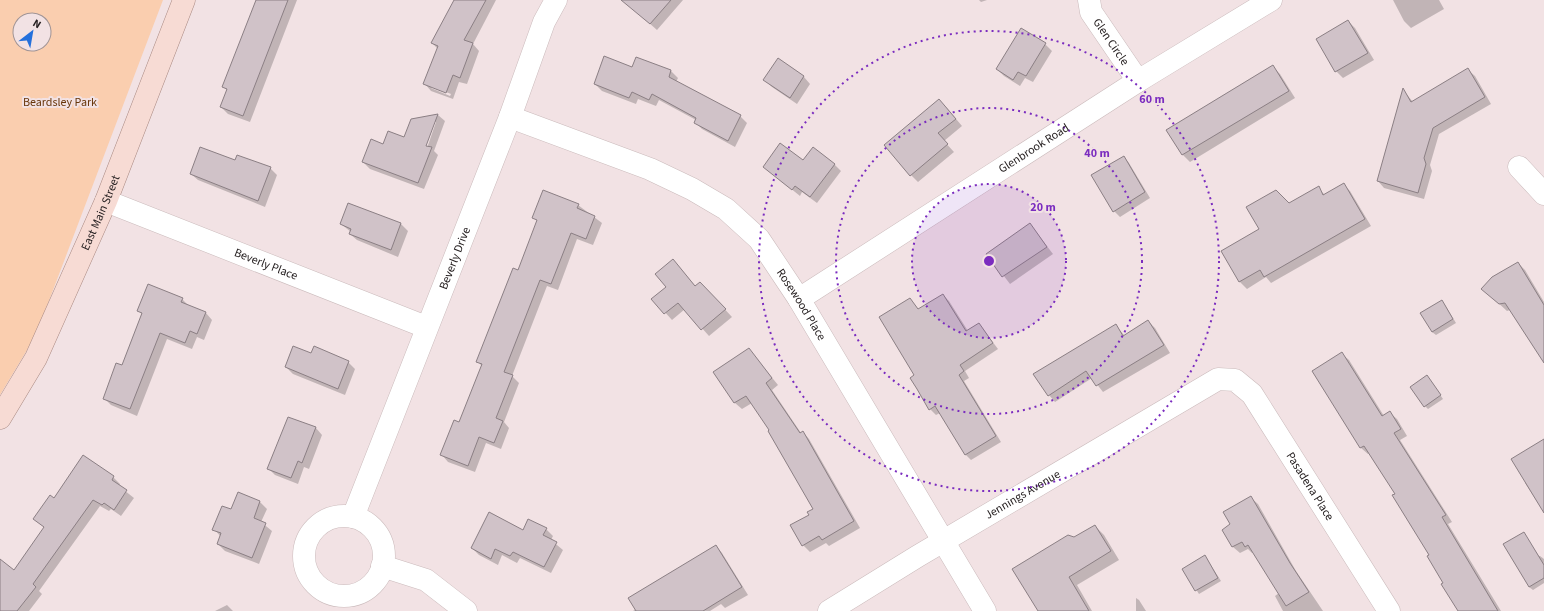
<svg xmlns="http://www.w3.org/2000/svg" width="1544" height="611" font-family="'Source Sans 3',sans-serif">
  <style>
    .green { fill: #faceaf; fill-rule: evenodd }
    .shadow { fill: #0003; fill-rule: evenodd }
    .building { fill: #d0c2c8; stroke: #8b7f84 }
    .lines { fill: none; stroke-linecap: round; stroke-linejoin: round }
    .minor-casing { stroke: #cbbbbc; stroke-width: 23 }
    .major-casing { stroke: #aa8a83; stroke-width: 23 }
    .minor { stroke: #fff; stroke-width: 22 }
    .major { stroke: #f7dbd4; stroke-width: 22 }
    .ring { fill: none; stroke: #7b2cbf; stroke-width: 2; stroke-dasharray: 2 4 }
    .labels { text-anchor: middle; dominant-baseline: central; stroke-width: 4; stroke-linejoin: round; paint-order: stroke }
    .street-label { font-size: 12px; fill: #262021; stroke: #f2e2e4 }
    .park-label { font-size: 12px; fill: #68360a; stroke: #f2e2e4 }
    .centre { fill: #7b2cbf; stroke: #f2e2e4; stroke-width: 2 }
    .ring-label { font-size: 12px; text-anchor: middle; font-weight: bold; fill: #7b2cbf; stroke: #f2e2e4; stroke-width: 4; stroke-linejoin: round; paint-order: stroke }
  </style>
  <rect width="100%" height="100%" fill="#f2e2e4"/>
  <!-- green -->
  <path class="green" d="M 0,0 L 163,0 L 36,335 L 0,395 ZM 20,20 L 44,20 L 44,44 L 20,44 Z"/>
  <!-- shadow -->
  <path class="shadow" d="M 257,0 L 297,0 L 250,122 L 228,114 L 221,107 L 228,91 L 224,87 Z
    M 455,0 L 496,0 L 473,44 L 479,51 L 467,84 L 459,82 L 453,99 L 431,91 L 425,84 L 438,49 L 432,43 ZM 431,86 L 451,94 L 450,96 L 431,88 Z
    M 640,0 L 683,0 L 657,30 L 640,15 Z
    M 979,0 L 987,0 L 981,2 Z
    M 1393,0 L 1439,0 L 1444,9 L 1411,28 L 1404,21 Z
    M 1348,21 L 1355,28 L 1374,60 L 1343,78 L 1336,71 Z
    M 1045,44 L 1052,51 L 1033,82 L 1025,78 L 1020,86 L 1004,76 L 997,69 Z
    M 636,58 L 671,71 L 678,78 L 676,82 L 740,116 L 747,123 L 735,147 L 702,129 L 695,122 L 696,120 L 659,100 L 656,106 L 638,99 L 636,104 L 602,91 L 595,84 L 632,69 Z
    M 778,60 L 804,77 L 810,84 L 797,104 L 772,87 L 765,80 Z
    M 1273,67 L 1280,74 L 1295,98 L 1190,162 L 1183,155 L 1168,130 Z
    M 1468,70 L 1475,76 L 1491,104 L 1439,134 L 1430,165 L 1432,171 L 1424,199 L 1384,188 L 1378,181 L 1403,90 L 1413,102 Z
    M 946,107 L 962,126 L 944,141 L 954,152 L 918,182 L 911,175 Z
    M 438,115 L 445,121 L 434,151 L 438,155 L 424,189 L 370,169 L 363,162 L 384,145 L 405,138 L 412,119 ZM 434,122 L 436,122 L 426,151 L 424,150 Z
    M 1124,157 L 1129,163 L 1150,198 L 1120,217 L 1114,211 Z
    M 235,161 L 270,168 L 277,175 L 265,207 L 198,180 L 191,174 Z
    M 803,161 L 834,164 L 841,171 L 817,203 L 802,192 L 800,196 L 764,167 Z
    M 1344,185 L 1350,191 L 1371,226 L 1271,283 L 1266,277 L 1247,289 L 1240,282 L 1222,251 L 1260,229 L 1289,204 L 1318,188 L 1325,195 Z
    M 349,205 L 401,224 L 408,231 L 398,257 L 357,240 L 350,234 L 351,232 L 341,224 Z
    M 578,205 L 602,223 L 593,245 L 577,239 L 558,290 L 547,286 L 512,376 L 519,383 L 504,422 L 509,428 L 501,449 L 486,443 L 475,472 L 448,462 L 442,455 L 460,423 L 482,366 L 478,362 L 518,271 L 538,221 L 534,217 Z
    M 1030,224 L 1053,254 L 1010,284 L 987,254 Z
    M 673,260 L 696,287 L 707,290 L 732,317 L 709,336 L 685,309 L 672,320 L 653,299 L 667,287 Z
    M 1518,263 L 1525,270 L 1544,302 L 1544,362 L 1510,310 L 1507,311 L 1483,289 Z
    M 943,295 L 949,301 L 968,331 L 979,324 L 998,349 L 965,371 L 969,378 L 964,381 L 1001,442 L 971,460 L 965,454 L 940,413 L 936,415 L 930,409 L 916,375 L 910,299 L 919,310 Z
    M 182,299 L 189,306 L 206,313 L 212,320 L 204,340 L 197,337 L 192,349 L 167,339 L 137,416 L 111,405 L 104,398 L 122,366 L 142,314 L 138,310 Z
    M 1445,305 L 1456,323 L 1436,335 L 1432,332 Z
    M 1148,321 L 1155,328 L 1170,353 L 1103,392 L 1092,378 L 1055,402 L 1049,395 L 1116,326 L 1125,336 Z
    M 749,349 L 778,385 L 772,390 L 801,433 L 803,432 L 809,439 L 860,528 L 829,546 L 826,543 L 810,552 L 803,545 L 810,515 L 814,509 L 771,431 L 752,403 L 742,409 L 735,403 L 714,372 Z
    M 311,354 L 348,362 L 355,369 L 345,395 L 293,374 L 286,367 Z
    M 1342,354 L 1349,360 L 1384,416 L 1390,413 L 1397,419 L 1407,436 L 1400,440 L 1452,522 L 1448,524 L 1501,611 L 1459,611 L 1396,494 L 1370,453 L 1368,454 L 1361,448 L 1314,371 Z
    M 1430,380 L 1443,399 L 1428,409 L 1425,406 Z
    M 289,418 L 316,428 L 322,435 L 309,469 L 304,467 L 298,484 L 275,475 L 269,469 Z
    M 1544,465 L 1544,504 L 1540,506 L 1525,483 Z
    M 113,477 L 120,484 L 119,486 L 134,498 L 121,516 L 111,509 L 109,511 L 100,506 L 39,591 L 42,594 L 29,611 L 0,611 L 0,572 L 15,571 L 45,528 L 34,519 L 54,499 Z
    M 239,493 L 260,502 L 267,509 L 261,522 L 272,531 L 259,564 L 225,551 L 218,544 L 221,537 L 214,529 L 232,510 Z
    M 1251,498 L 1258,504 L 1296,571 L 1323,611 L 1283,611 L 1275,596 L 1279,593 L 1254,552 L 1252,553 L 1248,549 L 1240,553 L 1233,547 L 1223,530 L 1232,525 Z
    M 1095,526 L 1104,535 L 1119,560 L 1077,585 L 1092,611 L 1058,611 L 1074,538 Z
    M 546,529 L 553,536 L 551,540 L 563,550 L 551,573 L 520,558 L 517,563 L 502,555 L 498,565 L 479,555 L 472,548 L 523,531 Z
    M 1523,533 L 1539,556 L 1540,556 L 1544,559 L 1544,583 L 1533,590 L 1529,587 Z
    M 716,546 L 722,553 L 748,595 L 725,608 L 721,604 L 710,611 L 633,611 Z
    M 1205,556 L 1221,581 L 1199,594 L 1183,569 Z
    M 1136,598 L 1139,600 L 1146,611 L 1136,611 Z
    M 227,605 L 233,611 L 215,611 Z"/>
  <!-- building -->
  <path class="building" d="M 256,0 L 288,0 L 243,116 L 220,107 L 227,89 L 222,87 Z
    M 454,0 L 486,0 L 464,40 L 473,43 L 460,78 L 453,75 L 446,93 L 423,84 L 438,46 L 431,43 Z
    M 621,0 L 671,0 L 650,24 Z
    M 1348,20 L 1368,53 L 1335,72 L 1316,39 Z
    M 1021,28 L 1046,43 L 1026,76 L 1018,72 L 1013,80 L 996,69 Z
    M 604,56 L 632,67 L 636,57 L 671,70 L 669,77 L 741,115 L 728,141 L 694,123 L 696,118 L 652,94 L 649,100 L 632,92 L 629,98 L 594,84 Z
    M 778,58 L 804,76 L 790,98 L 763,80 Z
    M 1273,65 L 1289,91 L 1182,155 L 1166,130 Z
    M 1468,68 L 1485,97 L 1433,128 L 1424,158 L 1426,164 L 1418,193 L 1377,181 L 1403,88 L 1411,102 Z
    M 939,99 L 956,119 L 938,133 L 948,144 L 910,176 L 884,145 Z
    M 438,114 L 426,146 L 432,147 L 418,183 L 362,162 L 371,139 L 383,144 L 388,131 L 404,137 L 411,119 Z
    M 780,143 L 803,160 L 813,147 L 835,164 L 810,197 L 795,186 L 792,190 L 763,167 Z
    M 200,147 L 235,160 L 237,155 L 271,167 L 258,201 L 190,174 Z
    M 1124,156 L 1145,192 L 1113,212 L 1091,175 Z
    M 1344,183 L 1365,219 L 1264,277 L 1260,270 L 1239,282 L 1221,251 L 1259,229 L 1246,207 L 1276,190 L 1289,203 L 1319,186 L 1323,195 Z
    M 543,190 L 579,204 L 577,208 L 595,216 L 586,239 L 571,233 L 551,284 L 540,280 L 504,372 L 513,375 L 496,418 L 503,421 L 494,443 L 479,437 L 468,466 L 440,455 L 454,420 L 459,422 L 482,364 L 476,362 L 513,268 L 518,270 L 537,220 L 532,218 Z
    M 348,203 L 401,223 L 391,250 L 349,234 L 351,229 L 340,224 Z
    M 1030,223 L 1047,247 L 1002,277 L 986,254 Z
    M 673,259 L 695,286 L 700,282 L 726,309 L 701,330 L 678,303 L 664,314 L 651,299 L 666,287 L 655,274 Z
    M 1518,262 L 1544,305 L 1544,363 L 1505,303 L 1499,304 L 1481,289 L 1492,277 Z
    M 148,284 L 183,298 L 181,302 L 206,312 L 197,334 L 190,331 L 185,343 L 160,333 L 130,409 L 103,399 L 116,363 L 122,365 L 142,313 L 137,311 Z
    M 943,294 L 966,331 L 979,323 L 993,343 L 960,365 L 964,371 L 959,375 L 996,436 L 965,455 L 935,406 L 929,410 L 917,389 L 910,378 L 914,375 L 879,317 L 910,298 L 918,309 Z
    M 1442,300 L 1453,319 L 1432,332 L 1420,313 Z
    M 1148,320 L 1164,345 L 1096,386 L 1086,371 L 1048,396 L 1033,374 L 1116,324 L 1123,336 Z
    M 293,346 L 311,353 L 314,346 L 349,361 L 338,389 L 285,367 Z
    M 749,348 L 772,378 L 766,383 L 800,433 L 803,431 L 854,521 L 822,540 L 819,536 L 802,546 L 790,525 L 809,515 L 807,512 L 813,509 L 768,431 L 769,430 L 746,396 L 734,403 L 713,372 Z
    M 1342,352 L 1382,416 L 1390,411 L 1401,429 L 1394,433 L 1446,515 L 1442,517 L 1498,611 L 1458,611 L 1441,584 L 1443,583 L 1427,556 L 1429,555 L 1392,495 L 1395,494 L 1364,446 L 1360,448 L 1312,371 Z
    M 1427,375 L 1441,395 L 1424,407 L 1410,387 Z
    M 288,417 L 316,427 L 302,463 L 298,461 L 291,478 L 267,469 Z
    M 1544,439 L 1544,513 L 1511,459 Z
    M 83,455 L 114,476 L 112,480 L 127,490 L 114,510 L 104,503 L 102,505 L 93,500 L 33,584 L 36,587 L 17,611 L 0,611 L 0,559 L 14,570 L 44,527 L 33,519 L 50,495 L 54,498 Z
    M 238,492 L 260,501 L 254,518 L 266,523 L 252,558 L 217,544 L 221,533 L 212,530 L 222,506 L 231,509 Z
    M 1251,496 L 1290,563 L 1309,592 L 1286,606 L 1248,545 L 1245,547 L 1242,542 L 1232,547 L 1222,530 L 1230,524 L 1223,512 Z
    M 489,512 L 523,530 L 528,519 L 547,528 L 543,535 L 557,542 L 544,567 L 513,552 L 510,556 L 495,549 L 491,559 L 471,548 Z
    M 1095,525 L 1111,551 L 1069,577 L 1089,611 L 1038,611 L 1012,569 L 1068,535 L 1074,537 Z
    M 1524,532 L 1544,565 L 1544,578 L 1529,587 L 1503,544 Z
    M 716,545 L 742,587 L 703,611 L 636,611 L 628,598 Z
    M 1205,555 L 1218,578 L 1195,591 L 1182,569 Z"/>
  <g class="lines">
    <defs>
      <g id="minor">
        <path id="s1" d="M 1089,0 L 1091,12 L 1138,81"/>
        <path id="s2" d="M 510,117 L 650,169 L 692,189 L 726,209 L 759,239 L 799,299 L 985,611"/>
        <path d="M 1519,167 L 1544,194"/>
        <path id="s3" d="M 106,201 L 426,327"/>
        <path id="s4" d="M 799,299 L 1138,81 L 1271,0"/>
        <circle cx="344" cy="556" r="40"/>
        <path id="s5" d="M 353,517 L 510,117 L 544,22 L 556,0"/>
        <path d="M 382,566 L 426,580 L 466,611"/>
        <path id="s6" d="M 829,611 L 918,556 L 1218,379 L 1235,380 L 1252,394 L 1389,611"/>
      </g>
      <g id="major">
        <path id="s7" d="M 0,418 L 36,358 L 106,201 L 184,0"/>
      </g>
    </defs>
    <!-- minor casing -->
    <use href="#minor" class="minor-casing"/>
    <!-- major casing -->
    <use href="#major" class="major-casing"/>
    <!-- minor -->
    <use href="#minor" class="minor"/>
    <!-- major -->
    <use href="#major" class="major"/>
  </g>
  <!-- distance rings -->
  <circle cx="989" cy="261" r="77" fill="#7b2cbf" fill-opacity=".12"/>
  <g class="ring">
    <circle cx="989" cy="261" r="77"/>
    <circle cx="989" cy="261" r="153"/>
    <circle cx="989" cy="261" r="230"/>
  </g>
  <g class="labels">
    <!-- street labels -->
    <g class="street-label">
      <text stroke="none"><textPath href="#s1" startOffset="48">Glen Circle</textPath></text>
      <text stroke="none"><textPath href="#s4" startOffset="279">Glenbrook Road</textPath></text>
      <text stroke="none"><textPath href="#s7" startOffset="229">East Main Street</textPath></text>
      <text stroke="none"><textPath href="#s5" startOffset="278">Beverly Drive</textPath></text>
      <text stroke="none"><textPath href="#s3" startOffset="172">Beverly Place</textPath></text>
      <text stroke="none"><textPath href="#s2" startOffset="358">Rosewood Place</textPath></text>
      <text stroke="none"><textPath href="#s6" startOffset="601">Pasadena Place</textPath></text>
      <text stroke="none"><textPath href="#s6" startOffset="226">Jennings Avenue</textPath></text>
    </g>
    <!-- park labels -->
    <g class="park-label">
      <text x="60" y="102">Beardsley Park</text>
    </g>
  </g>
  <circle cx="989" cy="261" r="6" class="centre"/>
  <g class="ring-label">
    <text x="1152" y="103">60 m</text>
    <text x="1097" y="157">40 m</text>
    <text x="1043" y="211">20 m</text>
  </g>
  <!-- north arrow -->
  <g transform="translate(32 32) rotate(31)"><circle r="19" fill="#f2e2e4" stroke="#a09496"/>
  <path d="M0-3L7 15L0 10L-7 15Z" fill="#2470dc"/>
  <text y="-6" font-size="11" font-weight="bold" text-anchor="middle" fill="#262021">N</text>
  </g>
</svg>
